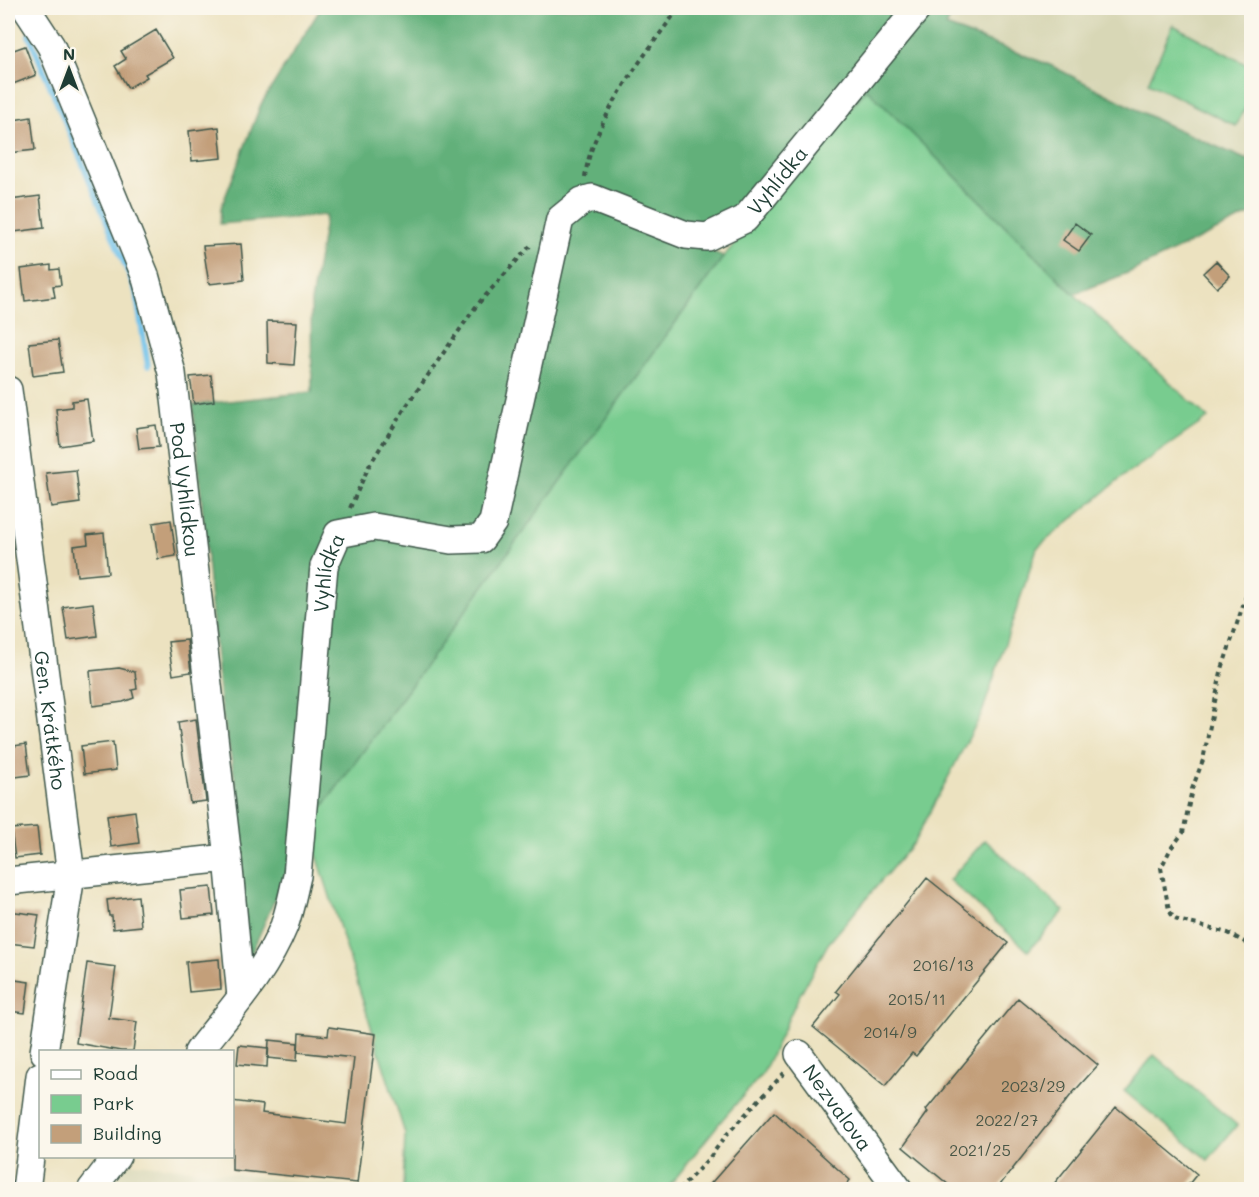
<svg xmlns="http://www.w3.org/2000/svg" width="1259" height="1197" font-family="Mali,sans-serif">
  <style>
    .built { fill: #d8d7b6 }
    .green { fill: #78cc8f; stroke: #4c8462; stroke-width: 1.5 }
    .forest { fill: #62b07a; stroke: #407657; stroke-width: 1.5 }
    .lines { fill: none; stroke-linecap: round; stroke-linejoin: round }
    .stream { stroke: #6fc2eb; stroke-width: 6 }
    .building { fill: #c39f7a }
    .minor-casing { stroke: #3e5649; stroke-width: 30 }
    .path { stroke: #3e5649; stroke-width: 4; stroke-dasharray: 4.5 4.5; stroke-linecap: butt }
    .minor { stroke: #fff; stroke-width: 27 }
    .labels { text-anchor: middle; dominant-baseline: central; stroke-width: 5; stroke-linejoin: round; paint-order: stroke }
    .number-label { font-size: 16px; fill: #485646 }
    .street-label { font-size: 20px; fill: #1f3d34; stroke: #fbf7ec }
  </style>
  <rect width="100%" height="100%" fill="#fbf7ec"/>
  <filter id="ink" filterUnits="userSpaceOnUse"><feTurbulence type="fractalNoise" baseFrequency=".0167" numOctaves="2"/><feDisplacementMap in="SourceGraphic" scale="12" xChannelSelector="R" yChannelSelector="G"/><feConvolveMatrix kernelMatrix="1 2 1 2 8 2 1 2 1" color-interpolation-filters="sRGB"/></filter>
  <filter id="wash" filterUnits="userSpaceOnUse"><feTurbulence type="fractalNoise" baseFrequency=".008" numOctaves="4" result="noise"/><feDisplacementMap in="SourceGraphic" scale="24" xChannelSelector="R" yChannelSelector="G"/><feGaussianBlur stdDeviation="1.35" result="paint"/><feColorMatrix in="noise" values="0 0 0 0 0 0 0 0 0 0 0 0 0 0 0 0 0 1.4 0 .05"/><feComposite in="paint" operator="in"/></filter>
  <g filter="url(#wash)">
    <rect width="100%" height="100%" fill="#ece2c0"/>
    <!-- built -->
    <path class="built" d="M 956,8 L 1251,8 L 1251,153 L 1247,160 L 1163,123 L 1050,65 L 946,26 Z
      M 127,1162 L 366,1189 L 107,1190 Z"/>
    <!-- green -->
    <path class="green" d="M 1173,25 L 1251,67 L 1251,97 L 1236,126 L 1148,83 Z
      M 867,89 L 1074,294 L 1208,418 L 1124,476 L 1037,548 L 982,713 L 914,842 L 828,944 L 798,998 L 763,1073 L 721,1121 L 667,1189 L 403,1189 L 405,1134 L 308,827 L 724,256 Z
      M 985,840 L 1064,911 L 1028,951 L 949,880 Z
      M 1154,1055 L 1237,1125 L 1208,1160 L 1124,1091 Z"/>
    <!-- forest -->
    <path class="forest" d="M 321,8 L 956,8 L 946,26 L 1050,65 L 1163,123 L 1247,160 L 1251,153 L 1251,214 L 1130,272 L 1074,294 L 867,89 L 723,229 L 623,218 L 724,256 L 308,827 L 292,860 L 248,961 L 236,784 L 220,702 L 193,405 L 312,392 L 311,302 L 326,215 L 220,224 L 221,208 L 261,104 Z"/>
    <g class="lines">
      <!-- stream -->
      <path class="stream" d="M 29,35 L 136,291 L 148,366"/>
    </g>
    <g id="blocks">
      <!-- building -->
      <path class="building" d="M 156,30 L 173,58 L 145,74 L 147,77 L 128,88 L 115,66 L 126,59 L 121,51 Z
        M 25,46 L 36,75 L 8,86 L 8,52 Z
        M 31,117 L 35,150 L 8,153 L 8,121 Z
        M 219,127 L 222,158 L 192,161 L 189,131 Z
        M 40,196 L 44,228 L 14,232 L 10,200 Z
        M 1075,223 L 1091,235 L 1079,251 L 1063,240 Z
        M 241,244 L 244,280 L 209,284 L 203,246 Z
        M 1216,261 L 1230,276 L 1217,288 L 1203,273 Z
        M 51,265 L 51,270 L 59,269 L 61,285 L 53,286 L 55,297 L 25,301 L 21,269 Z
        M 267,321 L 297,322 L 294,365 L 268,363 Z
        M 58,340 L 63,372 L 33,376 L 29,343 Z
        M 211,375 L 214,401 L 194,404 L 190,377 Z
        M 87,399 L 93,441 L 60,446 L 56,409 L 72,407 L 72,401 Z
        M 156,425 L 159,447 L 139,449 L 136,428 Z
        M 76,470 L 80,503 L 51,507 L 46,473 Z
        M 171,520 L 176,556 L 158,559 L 153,523 Z
        M 104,533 L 108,573 L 77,576 L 74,546 L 88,544 L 87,535 Z
        M 93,603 L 97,636 L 68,640 L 63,607 Z
        M 187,640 L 191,672 L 173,675 L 168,642 Z
        M 119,668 L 135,672 L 137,689 L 132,690 L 134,698 L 123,702 L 93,706 L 90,671 Z
        M 196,719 L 206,801 L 190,803 L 178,722 Z
        M 113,742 L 116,770 L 84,774 L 81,746 Z
        M 26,744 L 30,775 L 8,778 L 8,747 Z
        M 135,811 L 139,843 L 111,847 L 107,815 Z
        M 37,827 L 40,855 L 15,858 L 11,829 Z
        M 927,878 L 1008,943 L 916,1056 L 912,1053 L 885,1086 L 813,1027 L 840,994 L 836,991 Z
        M 211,887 L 214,915 L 183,918 L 180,890 Z
        M 138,896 L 141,926 L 113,929 L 112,916 L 109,916 L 107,900 Z
        M 8,911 L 39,915 L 34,946 L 8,943 Z
        M 219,959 L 221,989 L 189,992 L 186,962 Z
        M 87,963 L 116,967 L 109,1018 L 137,1022 L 133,1051 L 121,1051 L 76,1043 Z
        M 8,979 L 29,982 L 25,1013 L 8,1011 Z
        M 1018,998 L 1098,1065 L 1071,1095 L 996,1190 L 955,1190 L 903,1147 L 928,1112 L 926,1110 Z
        M 329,1027 L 376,1034 L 357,1183 L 232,1170 L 232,1101 L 263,1105 L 262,1113 L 346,1124 L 354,1058 L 298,1052 L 299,1033 L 328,1036 Z
        M 269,1040 L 298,1043 L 297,1061 L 268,1058 Z
        M 239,1045 L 268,1048 L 267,1067 L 237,1064 Z
        M 1116,1107 L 1197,1174 L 1184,1190 L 1049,1190 Z
        M 774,1112 L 850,1180 L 842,1190 L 705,1190 Z"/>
    </g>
  </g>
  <g filter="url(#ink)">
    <use href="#blocks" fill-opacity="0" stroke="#3e5649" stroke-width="1.5"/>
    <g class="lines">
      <defs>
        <g id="minor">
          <path id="s1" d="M 26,8 L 51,46 L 145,275 L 172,373 L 228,858 L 241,997"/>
          <path id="s2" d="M 8,390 L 71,875 L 44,1052"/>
          <path d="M 8,881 L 228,858"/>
          <path id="s3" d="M 198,1052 C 229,1012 265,973 284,926 C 290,910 293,892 297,876 L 324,566 L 338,534 L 374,527 L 451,540 L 481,539 L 493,522 L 560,219 L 582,201 L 592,198 L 686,235 L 707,237 L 745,219 L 918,8"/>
          <path id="s4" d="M 799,1054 L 899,1190"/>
          <path d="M 26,1190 L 40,1076"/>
          <path d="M 91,1190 L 117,1156"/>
        </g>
      </defs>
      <!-- minor casing -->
      <use href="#minor" class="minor-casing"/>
      <!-- path -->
      <path class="path" d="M 585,177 C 591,123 647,51 679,8
        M 350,508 L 369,466 L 405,408 L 477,305 L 530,246
        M 1252,578 L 1221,672 L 1203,760 L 1192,789 L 1183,833 L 1171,848 L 1161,868 L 1169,910 L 1174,919 L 1228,933 L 1252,946
        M 679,1190 L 710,1157 L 728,1133 L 785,1072"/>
      <!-- minor -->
      <use href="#minor" class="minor"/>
    </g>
  </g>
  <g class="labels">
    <!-- number labels -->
    <g class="number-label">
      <text x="943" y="964">2016/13</text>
      <text x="917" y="998">2015/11</text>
      <text x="890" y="1031">2014/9</text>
      <text x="1033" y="1085">2023/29</text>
      <text x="1007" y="1119">2022/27</text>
      <text x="980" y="1149">2021/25</text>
    </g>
    <!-- street labels -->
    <g class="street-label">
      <text stroke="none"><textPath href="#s3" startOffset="1280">Vyhlídka</textPath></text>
      <text stroke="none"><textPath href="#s1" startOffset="512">Pod Vyhlídkou</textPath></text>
      <text stroke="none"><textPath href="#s3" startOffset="510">Vyhlídka</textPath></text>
      <text stroke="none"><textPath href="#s2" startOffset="333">Gen. Krátkého</textPath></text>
      <text stroke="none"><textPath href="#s4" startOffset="66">Nezvalova</textPath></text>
    </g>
  </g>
  <!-- margin -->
  <rect width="1259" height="1197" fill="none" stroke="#fbf7ec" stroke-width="30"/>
  <!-- legend -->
  <rect x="39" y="1050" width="195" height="108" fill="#fbf7ec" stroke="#a3ada2" stroke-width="1.5"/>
  <rect x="51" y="1070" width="30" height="9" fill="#ffffff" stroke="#a3ada2" stroke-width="1.5"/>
  <text x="93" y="1080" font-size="18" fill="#1f3d34">Road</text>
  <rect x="51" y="1095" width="30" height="18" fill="#78cc8f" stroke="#a3ada2" stroke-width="1.5"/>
  <text x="93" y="1110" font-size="18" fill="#1f3d34">Park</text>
  <rect x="51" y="1125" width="30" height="18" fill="#c39f7a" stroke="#a3ada2" stroke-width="1.5"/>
  <text x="93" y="1140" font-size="18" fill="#1f3d34">Building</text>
  <!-- north arrow -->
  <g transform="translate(69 69)" stroke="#fbf7ec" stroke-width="4.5" paint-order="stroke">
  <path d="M0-4.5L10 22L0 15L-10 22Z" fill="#1f3d34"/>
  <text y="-9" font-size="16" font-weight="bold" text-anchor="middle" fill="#1f3d34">N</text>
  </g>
</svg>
